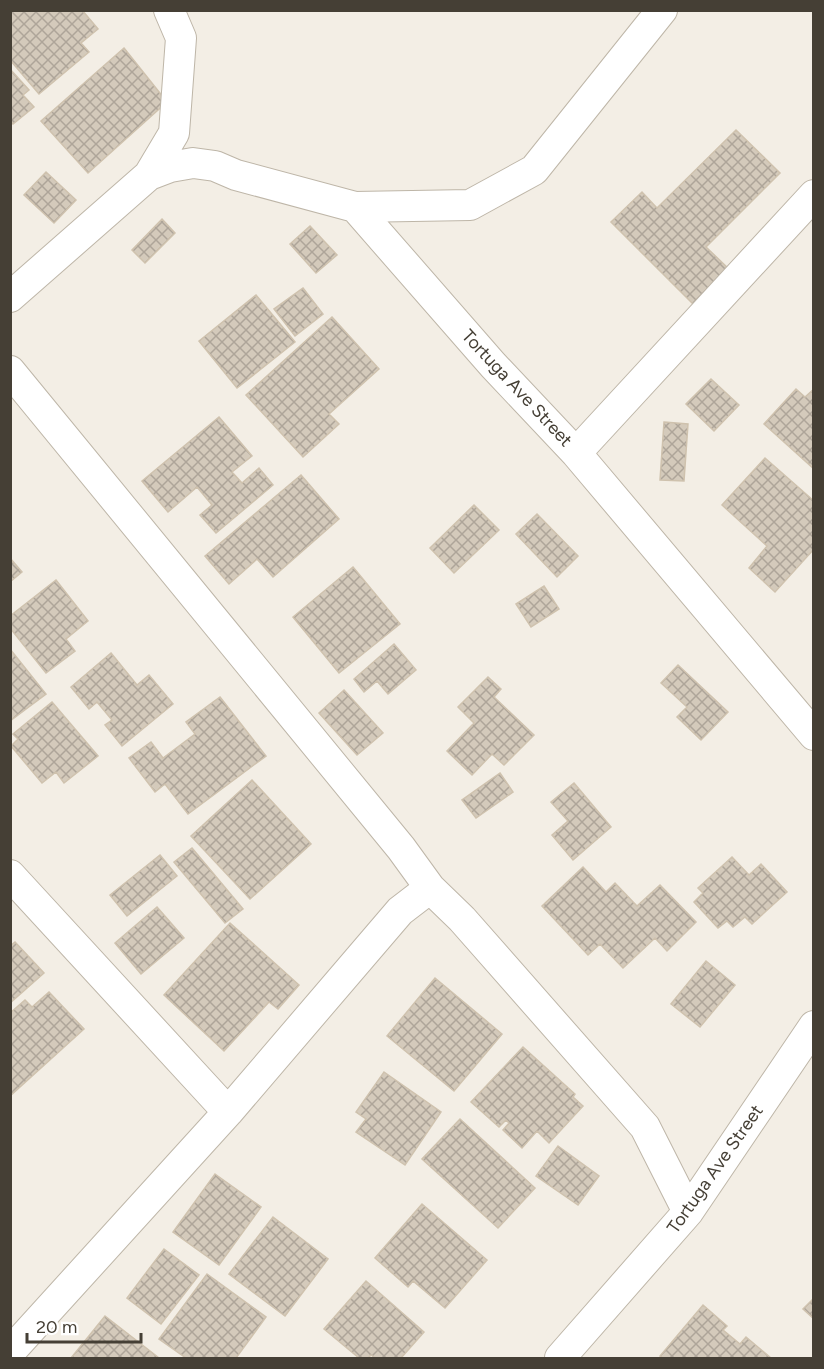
<svg xmlns="http://www.w3.org/2000/svg" width="824" height="1369" font-family="Figtree,sans-serif">
  <style>
    .building { fill: url(#building-cross-hatch); stroke: #cfc2ae; stroke-width: 1.5 }
    .lines { fill: none; stroke-linecap: round; stroke-linejoin: round }
    .street-casing { stroke: #beb6a8; stroke-width: 32 }
    .street { stroke: #fff; stroke-width: 30 }
    .labels { text-anchor: middle; dominant-baseline: central; stroke-width: 4.5; stroke-linejoin: round; paint-order: stroke }
    .street-label { font-size: 18px; fill: #453f35; stroke: #fff }
  </style>
  <defs>
    <pattern id="building-cross-hatch" width="8" height="8" patternUnits="userSpaceOnUse" patternTransform="scale(1.5)"><rect width="8" height="8" fill="#d4cabb"/><path d="M0 0l8 8M0 8l8-8" fill="none" stroke="#aea599"/></pattern>
  </defs>
  <rect width="100%" height="100%" fill="#f3eee5"/>
  <!-- building -->
  <path class="building" d="M 10,10 L 82,10 L 98,29 L 81,43 L 89,52 L 39,94 L 10,60 Z
    M 124,48 L 167,102 L 88,173 L 41,121 Z
    M 10,69 L 29,90 L 23,95 L 34,107 L 13,124 L 10,121 Z
    M 736,130 L 780,173 L 706,247 L 732,272 L 696,307 L 611,222 L 642,192 L 657,208 Z
    M 46,172 L 76,200 L 54,223 L 24,195 Z
    M 162,219 L 175,233 L 145,263 L 132,250 Z
    M 310,226 L 337,255 L 316,273 L 290,244 Z
    M 303,288 L 323,314 L 295,336 L 274,309 Z
    M 256,295 L 295,342 L 237,388 L 199,341 Z
    M 332,317 L 379,369 L 329,414 L 339,424 L 303,457 L 246,395 Z
    M 711,379 L 739,405 L 714,431 L 686,404 Z
    M 796,389 L 805,397 L 814,389 L 814,469 L 764,424 Z
    M 219,417 L 252,456 L 232,472 L 242,483 L 259,468 L 273,485 L 216,533 L 200,515 L 212,505 L 197,487 L 168,512 L 142,481 Z
    M 664,422 L 688,424 L 684,481 L 660,480 Z
    M 765,458 L 814,501 L 814,549 L 775,592 L 749,568 L 767,546 L 722,505 Z
    M 301,475 L 339,519 L 273,577 L 257,559 L 229,584 L 205,556 Z
    M 474,505 L 499,530 L 454,573 L 430,548 Z
    M 537,514 L 578,556 L 557,577 L 516,534 Z
    M 10,558 L 22,572 L 10,582 Z
    M 353,567 L 400,624 L 339,673 L 293,617 Z
    M 56,580 L 88,621 L 66,639 L 75,651 L 46,673 L 10,628 L 10,616 Z
    M 544,586 L 559,609 L 531,627 L 516,604 Z
    M 394,644 L 416,670 L 388,694 L 377,681 L 364,692 L 354,679 Z
    M 10,649 L 46,694 L 10,721 Z
    M 111,653 L 137,685 L 149,675 L 173,704 L 122,746 L 105,725 L 112,720 L 97,702 L 89,709 L 71,687 Z
    M 678,665 L 728,712 L 701,740 L 677,717 L 687,707 L 661,683 Z
    M 488,677 L 501,689 L 494,697 L 534,735 L 504,765 L 492,754 L 472,775 L 447,751 L 474,723 L 458,707 Z
    M 344,690 L 383,733 L 357,755 L 319,713 Z
    M 220,697 L 266,756 L 188,814 L 165,784 L 155,792 L 129,758 L 151,742 L 163,758 L 195,734 L 186,722 Z
    M 52,702 L 98,756 L 64,783 L 56,772 L 42,783 L 11,746 L 18,739 L 13,734 Z
    M 500,773 L 513,792 L 476,818 L 462,800 Z
    M 252,780 L 311,844 L 250,899 L 191,836 Z
    M 574,783 L 611,827 L 573,860 L 552,835 L 568,821 L 551,802 Z
    M 192,848 L 243,909 L 225,923 L 174,862 Z
    M 160,855 L 177,876 L 127,916 L 110,895 Z
    M 732,857 L 749,875 L 761,864 L 787,892 L 752,924 L 745,917 L 733,927 L 727,921 L 718,928 L 694,902 L 703,893 L 698,888 Z
    M 583,867 L 606,892 L 615,883 L 637,906 L 660,885 L 696,922 L 667,951 L 655,938 L 623,968 L 600,944 L 588,955 L 542,906 Z
    M 157,907 L 184,938 L 141,974 L 115,943 Z
    M 230,923 L 299,985 L 278,1009 L 269,1002 L 224,1051 L 164,995 Z
    M 15,942 L 44,973 L 10,1003 L 10,946 Z
    M 706,961 L 735,985 L 700,1027 L 671,1004 Z
    M 435,978 L 502,1034 L 454,1091 L 387,1036 Z
    M 49,992 L 84,1029 L 10,1096 L 10,1013 L 25,1000 L 32,1007 Z
    M 523,1047 L 575,1094 L 573,1097 L 583,1106 L 549,1143 L 537,1131 L 522,1148 L 503,1130 L 509,1123 L 506,1120 L 499,1127 L 471,1102 Z
    M 384,1072 L 441,1112 L 405,1165 L 356,1132 L 366,1119 L 356,1112 Z
    M 460,1119 L 535,1188 L 498,1228 L 422,1159 Z
    M 558,1146 L 599,1176 L 578,1205 L 536,1176 Z
    M 215,1174 L 261,1207 L 219,1265 L 173,1232 Z
    M 422,1204 L 487,1260 L 445,1308 L 413,1281 L 408,1287 L 375,1258 Z
    M 273,1217 L 328,1259 L 285,1316 L 229,1274 Z
    M 164,1249 L 199,1275 L 161,1324 L 127,1298 Z
    M 207,1274 L 266,1317 L 236,1358 L 186,1358 L 159,1339 Z
    M 366,1281 L 424,1332 L 401,1358 L 375,1358 L 371,1355 L 368,1358 L 359,1358 L 324,1329 Z
    M 814,1298 L 814,1319 L 803,1309 Z
    M 703,1305 L 727,1326 L 723,1330 L 740,1344 L 746,1337 L 771,1358 L 663,1358 L 660,1356 Z
    M 105,1316 L 159,1358 L 71,1358 Z"/>
  <g class="lines">
    <defs>
      <path id="street" d="M 149,175 L 170,167 L 193,163 L 215,166 L 236,175 L 355,207 L 493,365 L 576,453 L 814,735
        M 355,207 L 470,205 L 534,170 L 662,10
        M 10,297 L 149,175 L 174,133 L 181,38 L 169,10
        M 10,371 L 401,848 L 430,888 L 462,919 L 645,1127 L 688,1212
        M 576,453 L 814,195
        M 10,875 L 228,1112
        M 10,1352 L 228,1112 L 400,911 L 430,888
        M 560,1358 L 688,1212 L 814,1026"/>
    </defs>
    <!-- street casing -->
    <use href="#street" class="street-casing"/>
    <!-- street -->
    <use href="#street" class="street"/>
  </g>
  <g class="labels">
    <!-- street labels -->
    <g class="street-label">
      <text transform="translate(517 388) rotate(47)">Tortuga Ave Street</text>
      <text transform="translate(715 1169) rotate(-55)">Tortuga Ave Street</text>
    </g>
  </g>
  <!-- border -->
  <rect width="824" height="1369" fill="none" stroke="#453f35" stroke-width="24"/>
  <!-- scale -->
  <path d="M27 1333v9h114v-9" fill="none" stroke="#453f35" stroke-width="3"/>
  <text x="36" y="1333" font-size="18" fill="#453f35" stroke="#ffffff" stroke-width="4.5" paint-order="stroke">20 m</text>
</svg>
